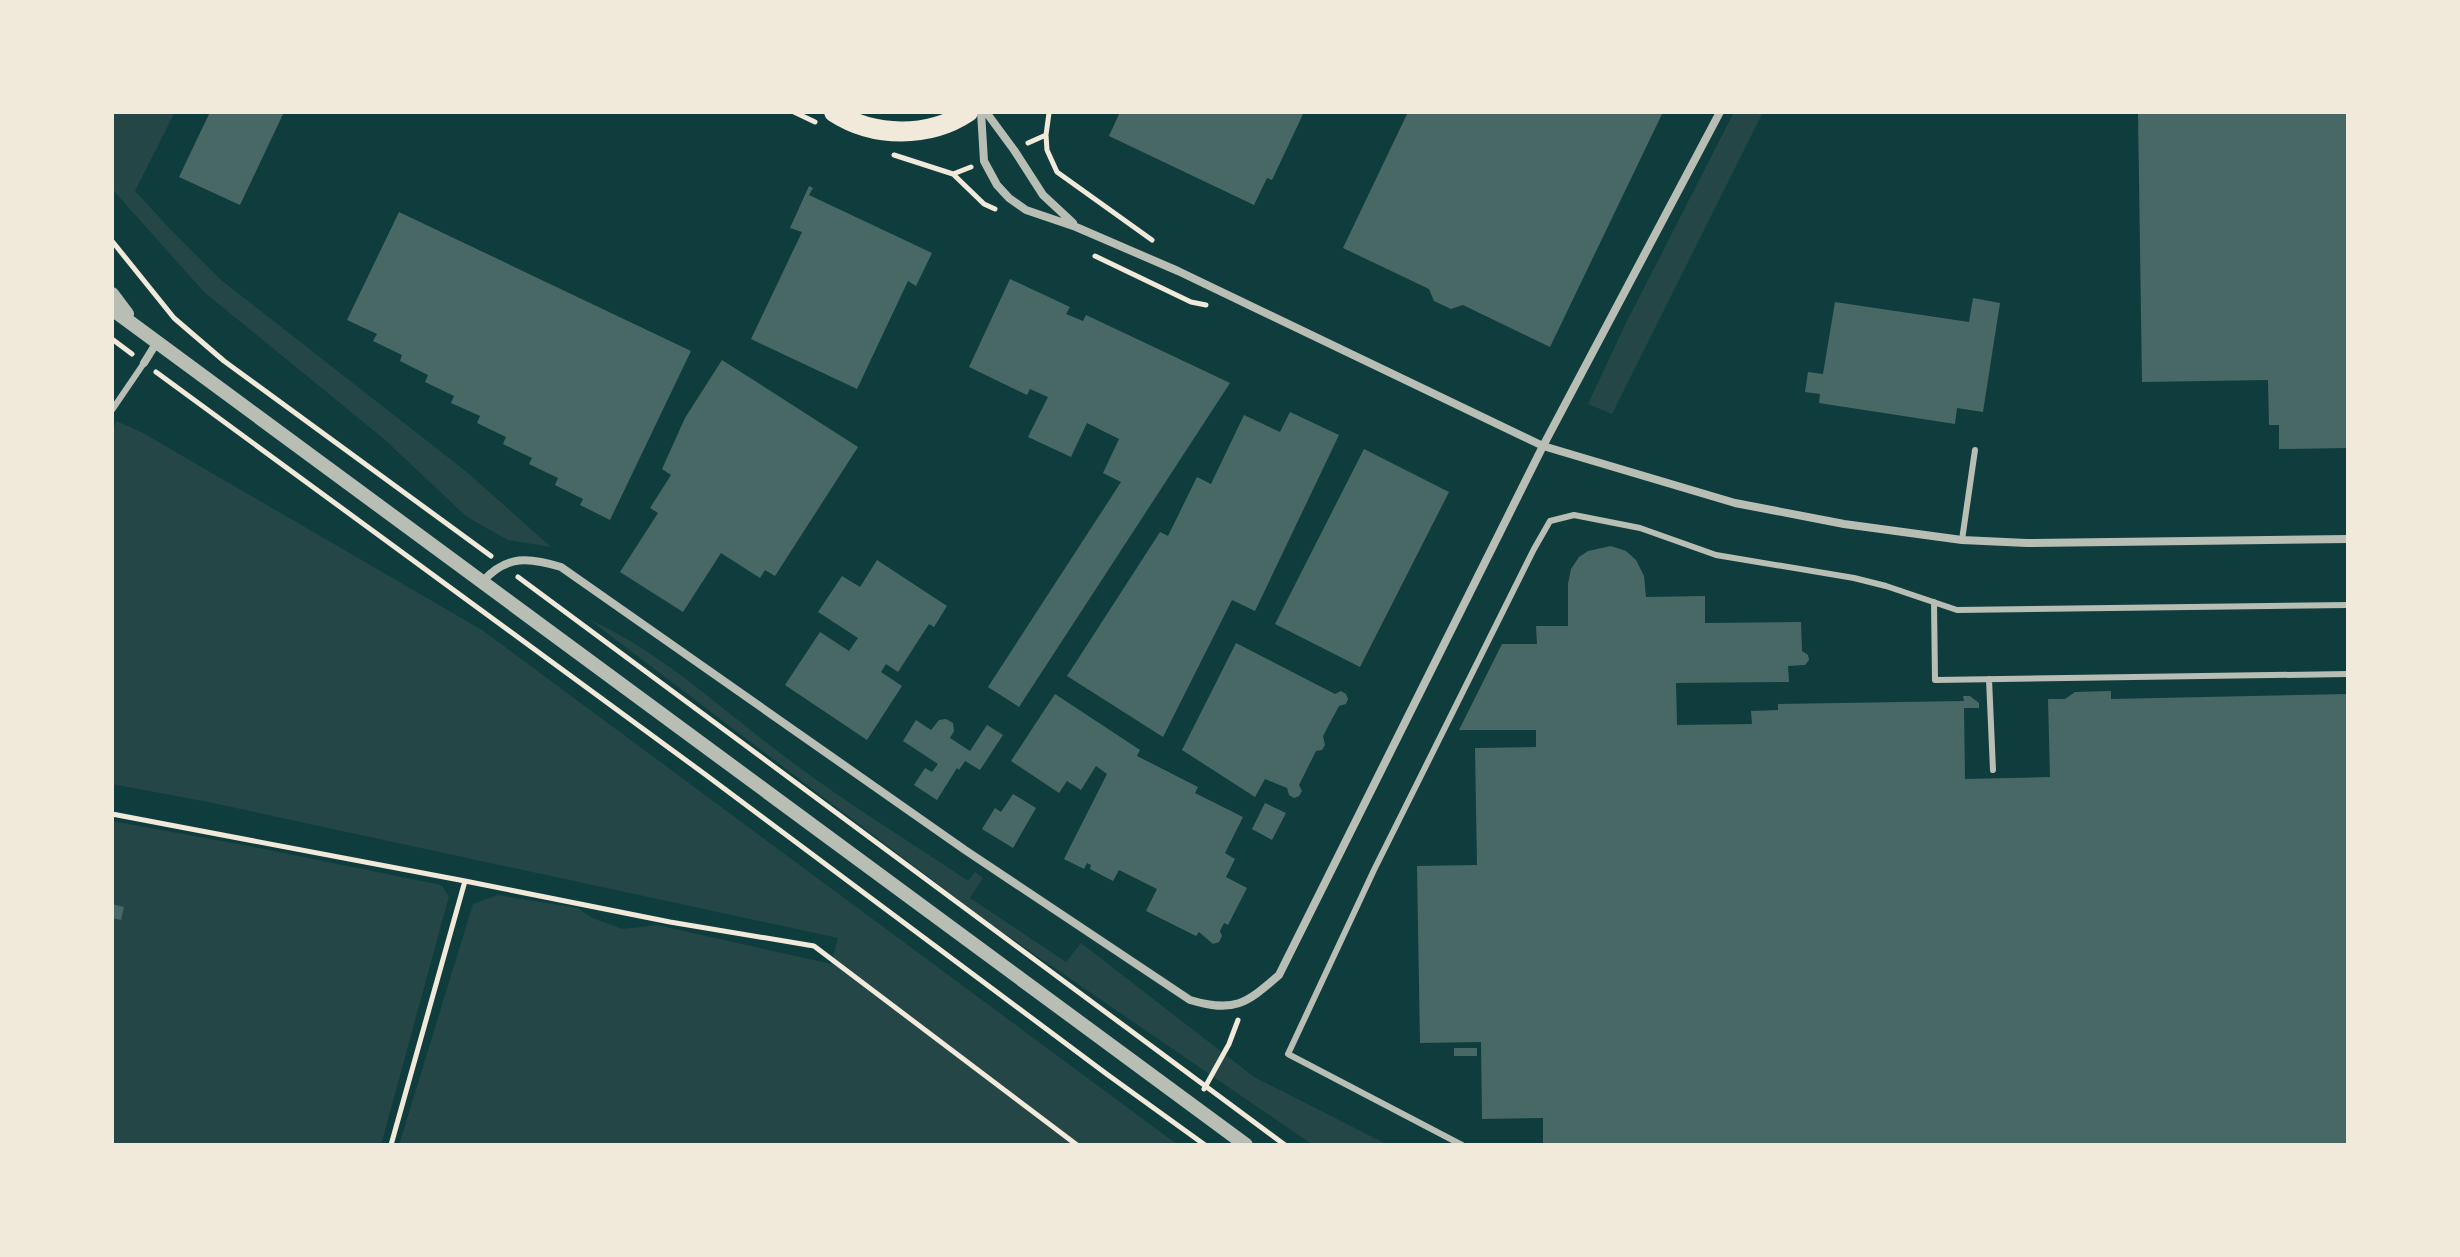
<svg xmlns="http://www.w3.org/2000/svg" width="2460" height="1257" font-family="Georgia,serif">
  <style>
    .green { fill: #244646 }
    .building { fill: #486865 }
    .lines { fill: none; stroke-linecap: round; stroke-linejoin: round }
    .path { stroke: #f1e9da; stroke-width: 5 }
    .service { stroke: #b8beb3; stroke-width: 6 }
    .minor { stroke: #b8beb3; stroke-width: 8 }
    .tertiary { stroke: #b8beb3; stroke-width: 14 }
    .primary { stroke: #f1e9da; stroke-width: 20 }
  </style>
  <rect width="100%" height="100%" fill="#0f3d3e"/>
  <!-- green -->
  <path class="green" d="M 113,112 L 175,112 L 135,191 L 171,230 L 221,280 L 468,473 L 551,547 L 508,540 L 467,517 L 384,439 L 204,292 L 112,189 Z
    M 1734,112 L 1763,112 L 1612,414 L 1588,404 L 1625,325 Z
    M 116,421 L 143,433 L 482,630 L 1178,1145 L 399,1145 L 473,904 L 498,895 L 578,908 L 592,918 L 623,929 L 657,925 L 831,964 L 838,938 L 208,802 L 112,784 L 112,434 Z
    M 590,620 C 661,652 719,707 780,753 C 840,799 906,839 968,881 L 975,872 L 983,878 L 970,898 L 1066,962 L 1081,943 L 1254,1077 L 1388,1145 L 1313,1145 L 989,923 Z
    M 112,821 L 249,846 L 441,885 L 449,896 L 381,1145 L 112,1145 Z"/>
  <!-- building -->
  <path class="building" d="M 210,112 L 284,112 L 240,205 L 179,177 Z
    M 1120,112 L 1304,112 L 1272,180 L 1267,178 L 1254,205 L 1109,136 Z
    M 1408,112 L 1663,112 L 1550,347 L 1463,305 L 1451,309 L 1434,301 L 1429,289 L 1343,248 Z
    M 2138,112 L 2348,112 L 2348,448 L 2279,449 L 2279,425 L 2269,425 L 2268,380 L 2142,382 Z
    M 809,186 L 813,188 L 809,195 L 932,253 L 916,286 L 908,281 L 857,389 L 751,339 L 802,232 L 790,228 Z
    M 399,212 L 691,351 L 610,520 L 580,505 L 583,499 L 555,485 L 558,478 L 529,464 L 532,458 L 503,444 L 506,437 L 477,423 L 480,416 L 451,403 L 454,396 L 425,382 L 428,375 L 400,361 L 402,355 L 373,341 L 377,334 L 347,320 Z
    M 1010,279 L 1070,307 L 1066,314 L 1083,321 L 1086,315 L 1230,383 L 1019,707 L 988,687 L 1121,482 L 1103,473 L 1119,439 L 1087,423 L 1071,457 L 1028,437 L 1048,397 L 1030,389 L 1027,395 L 969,367 Z
    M 1973,298 L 2000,303 L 1983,412 L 1957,408 L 1955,424 L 1819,403 L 1820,394 L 1805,392 L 1808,372 L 1823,374 L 1835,302 L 1969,322 Z
    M 722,360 L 858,447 L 775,576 L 765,570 L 760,578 L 721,553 L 683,612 L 620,572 L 658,513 L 650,508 L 671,475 L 662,469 L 685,418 Z
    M 1290,412 L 1339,435 L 1255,611 L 1232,600 L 1163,737 L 1067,676 L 1160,532 L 1168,536 L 1197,477 L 1211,484 L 1244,415 L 1280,432 Z
    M 1364,449 L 1449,492 L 1360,667 L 1275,624 Z
    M 1611,546 L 1626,551 L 1636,560 L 1644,576 L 1646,597 L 1705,596 L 1705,623 L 1801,622 L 1802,651 L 1808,655 L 1809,660 L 1805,665 L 1788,666 L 1789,682 L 1676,683 L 1677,725 L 1752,724 L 1751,711 L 1778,710 L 1778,704 L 1964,701 L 1963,696 L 1970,696 L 1979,703 L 1979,708 L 1964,708 L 1965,779 L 2050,777 L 2048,699 L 2065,699 L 2075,692 L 2111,691 L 2111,699 L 2348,694 L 2348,1143 L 1543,1145 L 1543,1118 L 1482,1119 L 1481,1042 L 1420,1043 L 1417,866 L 1477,865 L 1475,748 L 1536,747 L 1536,730 L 1459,730 L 1502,644 L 1537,644 L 1536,626 L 1568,626 L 1568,584 L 1571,569 L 1579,557 L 1588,551 Z
    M 877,560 L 947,606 L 934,627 L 929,624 L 898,672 L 886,664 L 881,672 L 902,686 L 867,740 L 785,685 L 820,632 L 849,651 L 858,638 L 818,612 L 842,576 L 860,587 Z
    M 1236,643 L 1335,694 L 1341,691 L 1346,694 L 1348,699 L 1346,704 L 1339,706 L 1323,736 L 1325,745 L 1322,750 L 1316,751 L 1299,785 L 1302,791 L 1299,796 L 1294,798 L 1289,795 L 1287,788 L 1265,779 L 1255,797 L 1182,750 Z
    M 1055,694 L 1140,750 L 1137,756 L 1198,787 L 1195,793 L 1243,817 L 1225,853 L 1235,859 L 1226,877 L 1247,888 L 1228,925 L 1224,923 L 1220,931 L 1222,936 L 1219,942 L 1213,944 L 1199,932 L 1196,936 L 1146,911 L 1157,889 L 1119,870 L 1113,881 L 1090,869 L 1091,865 L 1087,863 L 1084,869 L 1064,859 L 1107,774 L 1096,766 L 1081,790 L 1067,781 L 1059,793 L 1011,761 Z
    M 946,719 L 953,723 L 954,731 L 950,738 L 970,751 L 987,725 L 1003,735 L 980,770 L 965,761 L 959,770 L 957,768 L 937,800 L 914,785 L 925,768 L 932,772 L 938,764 L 903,741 L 916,720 L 931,730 L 939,720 Z
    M 1013,794 L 1036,808 L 1013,848 L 982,829 L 995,808 L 1001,812 Z
    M 1265,803 L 1286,813 L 1272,840 L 1252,829 Z
    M 112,904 L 124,907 L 121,920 L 112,918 Z
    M 1454,1048 L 1477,1048 L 1477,1056 L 1454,1056 Z"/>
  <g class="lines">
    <!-- path -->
    <path class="path" d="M 794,112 L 815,122
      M 1046,135 L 1047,150 L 1057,172 L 1152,240
      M 1028,143 L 1046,135 L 1049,113
      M 894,155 L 953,174 L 971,167
      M 953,174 L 984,204 L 995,209
      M 112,241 L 174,318 L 224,361 L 491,556
      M 1095,256 L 1191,302 L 1206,305
      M 112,339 L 132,354
      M 156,372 L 706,775 L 1108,1075 L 1205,1145
      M 518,577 L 1285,1145
      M 112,814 L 465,881 L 391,1145
      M 465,881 L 670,922 L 814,946 L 1077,1145
      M 1204,1089 L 1229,1044 L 1238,1020"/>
    <!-- service -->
    <path class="service" d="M 112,410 L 144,363
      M 1962,540 L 1975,450
      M 1934,602 L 1935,680 L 2348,674
      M 1989,679 L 1993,770
      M 1462,1145 L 1288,1054 L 1374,870 L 1534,549 L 1550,521 L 1574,515 L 1640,528 L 1716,555 L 1854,578 L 1886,586 L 1957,610 L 2348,605"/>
    <!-- minor -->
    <path class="minor" d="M 981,112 L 984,161 L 997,185 L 1009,198 L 1026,210 L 1076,227 L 1178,271 L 1543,446 L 1735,503 L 1844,524 L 1962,540 L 2027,543 L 2348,539
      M 986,112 L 1014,150 L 1043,195 L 1073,223
      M 144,363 L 157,342
      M 483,581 C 507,555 529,557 561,567 L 965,850 L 1190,1000 C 1234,1013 1246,1004 1279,975 L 1543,446 L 1720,112"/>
    <!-- tertiary -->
    <path class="tertiary" d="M 112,294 L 127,314
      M 112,309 L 1246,1145"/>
    <!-- primary -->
    <path class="primary" d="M 834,112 C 874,138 929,138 968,112"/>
  </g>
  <!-- border -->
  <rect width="2460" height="1257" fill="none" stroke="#f1e9da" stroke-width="228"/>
</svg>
